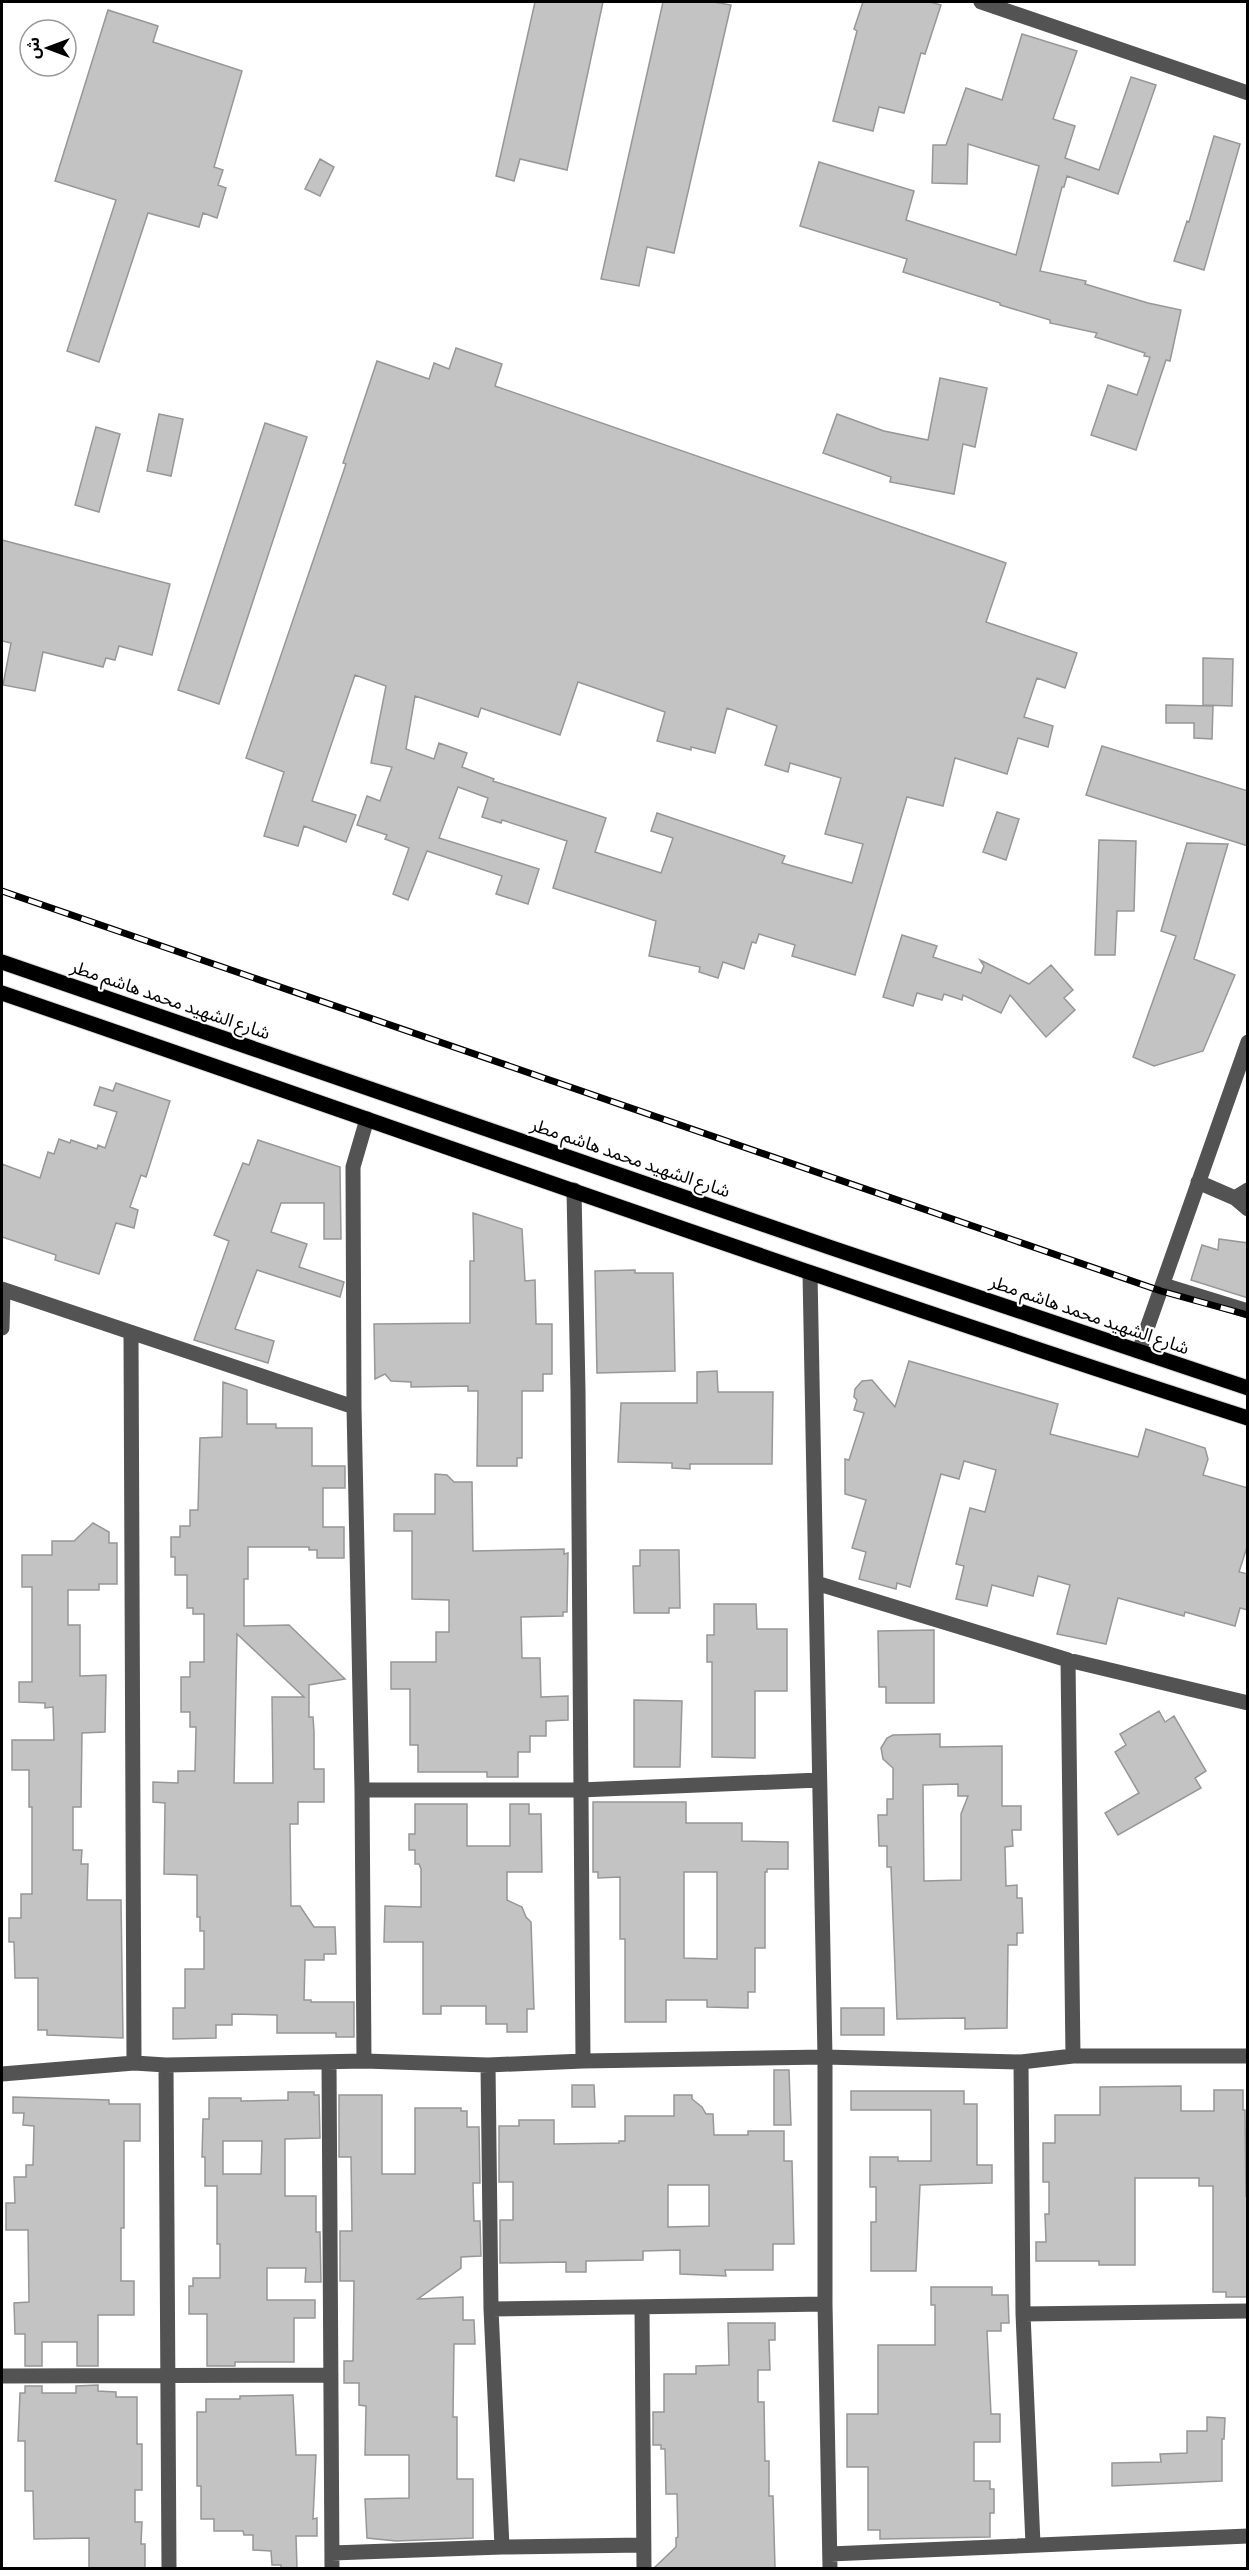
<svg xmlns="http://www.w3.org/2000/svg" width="1249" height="2570" font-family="Barlow,'Noto Sans Arabic',sans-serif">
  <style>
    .building { fill: #c3c3c3; stroke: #979797; stroke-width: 1.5; fill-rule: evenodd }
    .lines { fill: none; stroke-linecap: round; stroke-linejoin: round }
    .major-casing { stroke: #dbdbdb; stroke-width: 17 }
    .minor { stroke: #535353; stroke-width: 15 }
    .major { stroke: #000; stroke-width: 15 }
    .rail-casing { stroke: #000; stroke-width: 7 }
    .rail { stroke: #fff; stroke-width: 4.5; stroke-dasharray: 14; stroke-linecap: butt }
    .labels { text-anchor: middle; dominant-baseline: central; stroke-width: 4.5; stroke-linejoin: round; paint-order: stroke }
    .street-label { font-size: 18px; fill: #000; stroke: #fff }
  </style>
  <rect width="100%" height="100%" fill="#fff"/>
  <!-- building -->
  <path class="building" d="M 535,2 L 603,2 L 567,170 L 520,159 L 514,181 L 496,176 Z
    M 663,2 L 714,2 L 731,5 L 674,253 L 647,247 L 639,286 L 601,279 Z
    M 863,2 L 930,2 L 941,5 L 925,54 L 921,53 L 904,113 L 879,107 L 873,131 L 833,121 L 857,31 L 854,29 Z
    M 108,10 L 158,26 L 153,42 L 242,71 L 214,167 L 223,170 L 218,185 L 226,188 L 217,218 L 203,213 L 199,227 L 148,213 L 99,362 L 67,351 L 116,200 L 55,181 Z
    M 1022,34 L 1077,51 L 1053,119 L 1075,126 L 1065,158 L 1099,170 L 1131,77 L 1156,85 L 1118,194 L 1067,176 L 1064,187 L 1062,187 L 1040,271 L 1086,281 L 1085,284 L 1148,303 L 1181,310 L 1170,361 L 1166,360 L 1136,450 L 1091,435 L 1108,385 L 1137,395 L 1150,357 L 1144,356 L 1145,353 L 1095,337 L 1097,333 L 1050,323 L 1050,320 L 1000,305 L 1000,303 L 903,272 L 907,259 L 800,226 L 819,162 L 914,191 L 906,220 L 1016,255 L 1039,166 L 968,144 L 967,184 L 932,183 L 933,145 L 946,145 L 966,88 L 1002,100 Z
    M 1214,136 L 1240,144 L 1204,270 L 1174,261 L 1187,221 L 1189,222 Z
    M 320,159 L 334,167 L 320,196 L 305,189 Z
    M 456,348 L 502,364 L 495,386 L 1006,563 L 986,622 L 1077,653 L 1065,688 L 1037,678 L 1024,717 L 1053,726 L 1048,747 L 1018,738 L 1007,774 L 955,758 L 943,806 L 907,797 L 855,975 L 792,956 L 795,945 L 759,934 L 756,943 L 752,942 L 744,969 L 723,962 L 718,978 L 699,972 L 700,967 L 649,956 L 656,921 L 553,888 L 567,841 L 502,820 L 501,823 L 482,817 L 488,798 L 458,787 L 439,838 L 539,869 L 528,904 L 496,894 L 502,876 L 427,851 L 408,900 L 393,894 L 409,848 L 385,839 L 387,835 L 357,825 L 367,796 L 380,801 L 392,767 L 371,763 L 386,686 L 355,675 L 312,801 L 356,815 L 346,842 L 304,826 L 298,846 L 264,836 L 284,772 L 246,758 L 346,464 L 343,463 L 377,361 L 429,379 L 434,363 L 449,369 ZM 578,682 L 665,712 L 657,741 L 691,750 L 691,747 L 715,753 L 727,708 L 777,726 L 765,765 L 788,772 L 790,763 L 841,778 L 825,834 L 863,844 L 852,883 L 782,863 L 785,856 L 657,813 L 651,831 L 673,838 L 661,873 L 595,852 L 606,818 L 493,781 L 494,779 L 462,767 L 467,753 L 439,743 L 434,759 L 406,749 L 415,696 L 478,717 L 481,708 L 560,735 Z
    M 940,378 L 987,388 L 975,447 L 963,444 L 954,494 L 890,482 L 891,477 L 823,453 L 837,414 L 884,431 L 928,440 Z
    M 159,414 L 183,419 L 171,476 L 147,471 Z
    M 265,423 L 307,437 L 219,704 L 178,690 Z
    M 96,427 L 120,434 L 99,512 L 75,505 Z
    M 2,540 L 170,584 L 152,655 L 119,646 L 115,660 L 106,658 L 103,667 L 43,652 L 35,691 L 3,685 L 11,643 L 2,641 Z
    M 1203,658 L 1233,659 L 1232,706 L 1203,705 Z
    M 1166,705 L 1213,706 L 1212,739 L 1194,738 L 1194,723 L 1166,723 Z
    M 1102,746 L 1248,791 L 1248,846 L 1086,795 Z
    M 997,812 L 1019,819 L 1006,860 L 983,852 Z
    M 1099,840 L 1136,841 L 1134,911 L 1117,911 L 1115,955 L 1095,955 Z
    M 1187,843 L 1228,844 L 1194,959 L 1235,975 L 1203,1051 L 1154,1066 L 1133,1057 L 1176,936 L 1161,931 Z
    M 902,935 L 937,946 L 933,957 L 981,973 L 984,966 L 980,960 L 1029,984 L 1051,965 L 1073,990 L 1064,998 L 1075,1010 L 1046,1037 L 1010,995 L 1001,1013 L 963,995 L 962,1000 L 944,994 L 942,1000 L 917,993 L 913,1006 L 883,997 Z
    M 116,1083 L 170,1101 L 146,1177 L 141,1175 L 130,1207 L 138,1210 L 134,1228 L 116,1223 L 99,1274 L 55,1260 L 56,1255 L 2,1237 L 2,1164 L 40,1178 L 48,1152 L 54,1154 L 59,1139 L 70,1143 L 71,1140 L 97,1149 L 98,1145 L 105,1148 L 117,1112 L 94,1105 L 100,1087 L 113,1091 Z
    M 258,1140 L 340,1167 L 341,1239 L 324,1239 L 324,1203 L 281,1203 L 271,1232 L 307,1244 L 299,1267 L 344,1282 L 340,1297 L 257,1270 L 235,1329 L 274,1341 L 268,1363 L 194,1340 L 229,1241 L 214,1235 L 243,1163 L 249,1165 Z
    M 473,1213 L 522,1229 L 525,1281 L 535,1280 L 536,1324 L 552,1324 L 552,1374 L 543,1374 L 543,1391 L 522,1391 L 522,1458 L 517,1458 L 517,1466 L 477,1466 L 478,1391 L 468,1391 L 468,1386 L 411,1387 L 411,1382 L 391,1381 L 385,1374 L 375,1379 L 374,1324 L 470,1323 L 470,1261 L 474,1261 Z
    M 1219,1239 L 1248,1243 L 1248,1298 L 1191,1280 L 1202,1245 L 1218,1250 Z
    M 635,1270 L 635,1273 L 673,1273 L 675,1371 L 597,1373 L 595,1271 Z
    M 909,1361 L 1058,1404 L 1050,1434 L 1138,1457 L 1146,1429 L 1205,1448 L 1208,1459 L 1203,1475 L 1248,1488 L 1248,1544 L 1239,1572 L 1248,1574 L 1248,1610 L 1240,1608 L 1235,1626 L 1185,1612 L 1184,1616 L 1118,1598 L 1106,1644 L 1057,1634 L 1070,1585 L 1038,1576 L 1033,1596 L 992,1585 L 987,1606 L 956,1599 L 964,1566 L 956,1564 L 970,1508 L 985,1512 L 996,1470 L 964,1461 L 959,1479 L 941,1474 L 910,1587 L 897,1583 L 896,1589 L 859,1579 L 866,1552 L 852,1548 L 866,1500 L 845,1494 L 845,1459 L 849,1460 L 864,1413 L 854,1410 L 857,1400 L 854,1397 L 855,1389 L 862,1381 L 872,1380 L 895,1407 Z
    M 717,1371 L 718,1392 L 773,1392 L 772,1464 L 690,1464 L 690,1469 L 672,1468 L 672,1463 L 618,1462 L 621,1403 L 697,1403 L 697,1372 Z
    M 223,1382 L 247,1390 L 247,1424 L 276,1424 L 276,1428 L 312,1428 L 312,1466 L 345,1466 L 345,1488 L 323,1488 L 323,1527 L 344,1527 L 344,1558 L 317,1558 L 317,1550 L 309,1550 L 309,1547 L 248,1547 L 248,1579 L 244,1579 L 244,1626 L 289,1625 L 345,1679 L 309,1685 L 309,1717 L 313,1717 L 314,1732 L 314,1769 L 324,1769 L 324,1802 L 298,1802 L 298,1824 L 290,1824 L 291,1906 L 300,1906 L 314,1927 L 335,1927 L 336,1954 L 324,1954 L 324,1960 L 305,1960 L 304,2000 L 311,2000 L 311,2002 L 354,2002 L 354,2037 L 336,2037 L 336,2033 L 277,2033 L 277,2015 L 232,2014 L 232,2025 L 216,2025 L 216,2038 L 173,2039 L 173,2008 L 185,2008 L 185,1969 L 204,1969 L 204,1931 L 200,1931 L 200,1917 L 197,1917 L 197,1875 L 164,1874 L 165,1803 L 153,1802 L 153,1782 L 178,1783 L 178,1771 L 195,1771 L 196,1727 L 190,1727 L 190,1712 L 181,1712 L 181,1677 L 190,1677 L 190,1662 L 204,1662 L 204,1614 L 193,1614 L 193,1608 L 187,1608 L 187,1575 L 175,1575 L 175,1557 L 171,1557 L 171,1537 L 180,1537 L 180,1526 L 190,1526 L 190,1510 L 198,1510 L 200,1438 L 222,1437 ZM 237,1634 L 304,1697 L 272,1697 L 273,1783 L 234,1783 Z
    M 435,1474 L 447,1475 L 454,1482 L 472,1482 L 473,1551 L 564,1549 L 564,1554 L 568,1553 L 567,1612 L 563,1612 L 563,1616 L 521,1617 L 522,1658 L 540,1658 L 541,1697 L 568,1696 L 568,1720 L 546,1721 L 546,1736 L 530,1736 L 530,1752 L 518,1752 L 518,1777 L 487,1777 L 487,1772 L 418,1772 L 418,1745 L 410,1745 L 410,1689 L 391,1689 L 391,1662 L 436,1662 L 436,1632 L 449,1632 L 449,1600 L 412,1599 L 412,1531 L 394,1531 L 394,1514 L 435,1514 Z
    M 93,1523 L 109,1532 L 109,1543 L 117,1543 L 117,1584 L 99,1584 L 99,1590 L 68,1590 L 68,1625 L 80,1625 L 80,1676 L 106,1675 L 105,1732 L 82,1733 L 81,1807 L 73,1807 L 73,1850 L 82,1850 L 81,1864 L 88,1864 L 87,1900 L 121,1900 L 123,2038 L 47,2035 L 47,2030 L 38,2030 L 38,1978 L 15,1978 L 14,1942 L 9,1942 L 9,1918 L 21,1918 L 21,1894 L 32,1894 L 32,1807 L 29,1807 L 29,1770 L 12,1770 L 12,1740 L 54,1740 L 53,1707 L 45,1708 L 45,1703 L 19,1702 L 19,1682 L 32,1682 L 32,1587 L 22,1587 L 22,1555 L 52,1555 L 52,1541 L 74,1541 Z
    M 640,1550 L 679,1550 L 680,1608 L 669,1608 L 669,1613 L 634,1613 L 633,1566 L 640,1566 Z
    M 714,1604 L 756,1604 L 757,1629 L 787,1629 L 787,1691 L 755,1691 L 755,1758 L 712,1757 L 712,1662 L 707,1662 L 707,1635 L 714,1635 Z
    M 934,1630 L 934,1703 L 886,1703 L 886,1687 L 879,1687 L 878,1631 Z
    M 634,1700 L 682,1701 L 680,1767 L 634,1767 Z
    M 1159,1711 L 1165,1722 L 1174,1716 L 1206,1771 L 1195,1778 L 1201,1788 L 1118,1835 L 1105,1813 L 1139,1793 L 1115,1752 L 1126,1745 L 1120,1734 Z
    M 940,1734 L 940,1747 L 1002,1746 L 1002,1806 L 1021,1806 L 1021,1830 L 1012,1830 L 1013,1846 L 1005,1847 L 1006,1886 L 1017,1885 L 1017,1898 L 1022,1898 L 1023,1933 L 1017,1933 L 1017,1945 L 1008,1945 L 1007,2028 L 965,2029 L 965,2018 L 897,2019 L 891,1867 L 887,1867 L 887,1846 L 879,1846 L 878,1815 L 887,1815 L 887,1799 L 893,1799 L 893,1768 L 883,1759 L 881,1748 L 887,1738 L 893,1735 ZM 958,1784 L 958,1796 L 968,1796 L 961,1814 L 961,1880 L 924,1881 L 923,1785 Z
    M 593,1802 L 686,1802 L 686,1823 L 742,1823 L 742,1841 L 788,1842 L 788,1869 L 767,1869 L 767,1872 L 765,1872 L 765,1948 L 755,1948 L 755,1992 L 748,1992 L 748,2008 L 707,2007 L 707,2000 L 666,2000 L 666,2022 L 625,2022 L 625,1939 L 620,1939 L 620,1877 L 598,1878 L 598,1872 L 593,1872 ZM 684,1872 L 717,1872 L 717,1959 L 684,1958 Z
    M 415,1804 L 467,1804 L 467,1846 L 510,1846 L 510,1804 L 529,1804 L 529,1814 L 541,1814 L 542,1872 L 507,1872 L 507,1900 L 522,1907 L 526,1917 L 531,1922 L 534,2009 L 527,2009 L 527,2032 L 507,2032 L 507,2024 L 486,2024 L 486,2006 L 441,2006 L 441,2014 L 423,2014 L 423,1942 L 384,1942 L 385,1906 L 421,1907 L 421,1869 L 419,1864 L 415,1864 L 415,1850 L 409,1850 L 409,1834 L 415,1834 Z
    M 841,2008 L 884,2008 L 884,2035 L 841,2035 Z
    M 774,2070 L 789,2070 L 791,2125 L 774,2125 Z
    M 572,2085 L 594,2085 L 595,2107 L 572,2107 Z
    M 1181,2086 L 1181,2111 L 1214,2111 L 1214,2090 L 1243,2090 L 1243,2110 L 1245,2110 L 1246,2196 L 1248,2196 L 1248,2297 L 1226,2297 L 1226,2292 L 1213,2292 L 1213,2186 L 1199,2186 L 1199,2178 L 1135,2178 L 1135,2265 L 1099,2265 L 1099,2261 L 1036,2261 L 1036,2242 L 1046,2242 L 1045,2214 L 1049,2214 L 1049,2182 L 1043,2182 L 1043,2143 L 1055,2143 L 1055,2115 L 1100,2115 L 1100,2087 Z
    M 851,2091 L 964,2091 L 964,2104 L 977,2104 L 977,2165 L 992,2165 L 992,2183 L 920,2185 L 916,2271 L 871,2271 L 871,2222 L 876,2222 L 876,2187 L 870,2187 L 870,2157 L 898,2157 L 898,2161 L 931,2161 L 931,2110 L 851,2110 Z
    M 288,2092 L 314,2092 L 314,2095 L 319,2095 L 320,2138 L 285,2139 L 285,2196 L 316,2196 L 316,2232 L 320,2232 L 321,2282 L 305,2282 L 306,2268 L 267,2268 L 267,2300 L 315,2300 L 315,2318 L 294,2318 L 294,2362 L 235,2362 L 235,2366 L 207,2366 L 207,2314 L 189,2314 L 189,2286 L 193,2286 L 193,2278 L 220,2278 L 220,2244 L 217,2244 L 217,2186 L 205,2186 L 205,2157 L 202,2157 L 203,2119 L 209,2119 L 209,2098 L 241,2098 L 241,2101 L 288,2100 ZM 223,2141 L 262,2141 L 261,2174 L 223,2174 Z
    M 339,2095 L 382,2095 L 382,2174 L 415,2174 L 415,2108 L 461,2108 L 461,2111 L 467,2111 L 467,2127 L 479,2127 L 480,2183 L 473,2183 L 474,2221 L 480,2221 L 481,2256 L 461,2257 L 461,2268 L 418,2299 L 463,2297 L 463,2320 L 474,2320 L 475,2344 L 454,2344 L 453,2417 L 457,2417 L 457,2479 L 473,2479 L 473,2538 L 396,2541 L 367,2538 L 365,2499 L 409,2498 L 409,2455 L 365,2455 L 366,2406 L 359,2405 L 359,2383 L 344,2383 L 344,2361 L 353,2361 L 354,2281 L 340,2281 L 340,2231 L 352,2231 L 351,2157 L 339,2157 Z
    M 674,2095 L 692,2095 L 692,2099 L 702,2107 L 706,2114 L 713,2114 L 714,2135 L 748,2135 L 748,2131 L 784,2131 L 784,2161 L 792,2161 L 794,2244 L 773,2244 L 773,2270 L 725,2270 L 726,2276 L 680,2274 L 680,2250 L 643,2251 L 643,2260 L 586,2261 L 586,2272 L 566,2272 L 566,2262 L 500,2263 L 500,2220 L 513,2220 L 513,2182 L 499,2182 L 499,2126 L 519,2126 L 519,2120 L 554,2120 L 554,2144 L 619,2143 L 619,2141 L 625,2141 L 625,2116 L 674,2116 ZM 668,2185 L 709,2185 L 709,2226 L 668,2227 Z
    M 13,2097 L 109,2100 L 109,2104 L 140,2104 L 140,2141 L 124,2141 L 124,2228 L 121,2228 L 121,2281 L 134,2281 L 134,2315 L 98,2315 L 98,2366 L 77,2366 L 77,2342 L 42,2342 L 42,2366 L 25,2366 L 25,2334 L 15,2334 L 14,2303 L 29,2302 L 28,2230 L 6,2230 L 6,2203 L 15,2203 L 14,2177 L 26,2177 L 26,2165 L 33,2165 L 34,2126 L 23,2125 L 24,2113 L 13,2113 Z
    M 931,2287 L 992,2287 L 992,2295 L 1008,2295 L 1009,2323 L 1001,2323 L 1001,2331 L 987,2331 L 991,2414 L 1000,2414 L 1000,2442 L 974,2442 L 974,2481 L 990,2481 L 990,2489 L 994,2489 L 994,2513 L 990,2513 L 990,2537 L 880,2539 L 880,2530 L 868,2530 L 868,2467 L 847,2467 L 847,2414 L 878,2414 L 878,2345 L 935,2345 L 935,2305 L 931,2305 Z
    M 728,2323 L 775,2323 L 775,2340 L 769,2340 L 770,2370 L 758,2370 L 758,2402 L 764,2402 L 765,2461 L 769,2461 L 769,2496 L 773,2496 L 775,2568 L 654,2568 L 676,2547 L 676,2538 L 678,2537 L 677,2494 L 666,2494 L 665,2449 L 661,2449 L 661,2445 L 653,2445 L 653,2412 L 664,2412 L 664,2374 L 696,2374 L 696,2366 L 729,2365 Z
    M 98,2385 L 98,2391 L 116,2392 L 116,2397 L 137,2397 L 137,2444 L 142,2444 L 142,2490 L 135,2490 L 135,2522 L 142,2522 L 141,2544 L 145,2544 L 145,2568 L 89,2568 L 89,2538 L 34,2539 L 33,2491 L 25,2491 L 25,2441 L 18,2441 L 20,2393 L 25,2393 L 25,2386 L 42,2386 L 42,2393 L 76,2393 L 76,2386 Z
    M 293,2395 L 296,2455 L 316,2455 L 313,2519 L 317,2518 L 317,2536 L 296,2536 L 297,2568 L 281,2568 L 281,2565 L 272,2565 L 271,2551 L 253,2550 L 253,2535 L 244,2535 L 243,2531 L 214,2531 L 214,2519 L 201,2519 L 201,2486 L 197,2486 L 197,2412 L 206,2412 L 206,2399 L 240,2399 L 240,2396 Z
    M 1207,2417 L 1225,2418 L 1224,2439 L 1222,2439 L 1222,2481 L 1112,2486 L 1112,2463 L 1161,2462 L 1160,2454 L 1187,2453 L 1187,2431 L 1207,2431 Z"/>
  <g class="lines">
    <defs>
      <path id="major" d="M 2,962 L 829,1247 L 1248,1388
        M 2,993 C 417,1135 830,1284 1248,1418"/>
    </defs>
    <!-- major casing -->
    <use href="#major" class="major-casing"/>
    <!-- minor -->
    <path class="minor" d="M 981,2 L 1248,93
      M 1198,1182 L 1235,1198 L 1248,1209
      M 574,1190 L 578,1391 L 583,2061
      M 1235,1198 L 1248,1190
      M 810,1273 L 825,2057 L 825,2304 L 830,2568
      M 1163,1285 L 1248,1311
      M 2,1289 L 354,1407
      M 2,1328 L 3,1290
      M 131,1333 L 134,2063
      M 1139,1351 L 1248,1042
      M 816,1583 L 1068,1660 L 1248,1703
      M 1068,1660 L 1073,2056
      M 362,1790 L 580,1790 L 819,1780
      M 364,2061 L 362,1790 L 354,1407 L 353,1167 L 367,1119
      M 329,2062 L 332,2568
      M 1021,2062 L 1023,2314 L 1033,2544
      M 166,2065 L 169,2568
      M 488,2065 L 491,2309 L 502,2547
      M 2,2074 L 134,2063 L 166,2065 L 364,2061 L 488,2065 L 583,2061 L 825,2057 L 1021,2062 L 1073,2056 L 1248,2056
      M 642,2307 L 644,2568
      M 491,2309 L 825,2304
      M 1023,2314 L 1248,2311
      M 2,2376 L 331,2375
      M 332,2553 L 502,2547 L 643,2545
      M 830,2554 L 1248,2536"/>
    <!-- major -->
    <use href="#major" class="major"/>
    <defs>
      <path id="rail" d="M 2,891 L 1161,1291 L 1248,1315"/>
    </defs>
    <!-- rail casing -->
    <use href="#rail" class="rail-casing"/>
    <!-- rail -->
    <use href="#rail" class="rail"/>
  </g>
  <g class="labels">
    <!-- street labels -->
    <g class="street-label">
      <text transform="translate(171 999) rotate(19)">شارع الشهيد محمد هاشم مطر</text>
      <text transform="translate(631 1157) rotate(19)">شارع الشهيد محمد هاشم مطر</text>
      <text transform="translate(1090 1314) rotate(19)">شارع الشهيد محمد هاشم مطر</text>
    </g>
  </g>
  <!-- border -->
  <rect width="1249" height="2570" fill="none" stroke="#000000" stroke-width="6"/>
  <!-- north arrow -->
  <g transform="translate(48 48) rotate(270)"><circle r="28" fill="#ffffff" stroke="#999999" stroke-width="1.5"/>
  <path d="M0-4.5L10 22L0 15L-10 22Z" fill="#000000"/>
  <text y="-9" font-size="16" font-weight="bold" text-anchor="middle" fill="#000000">ش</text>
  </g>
</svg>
